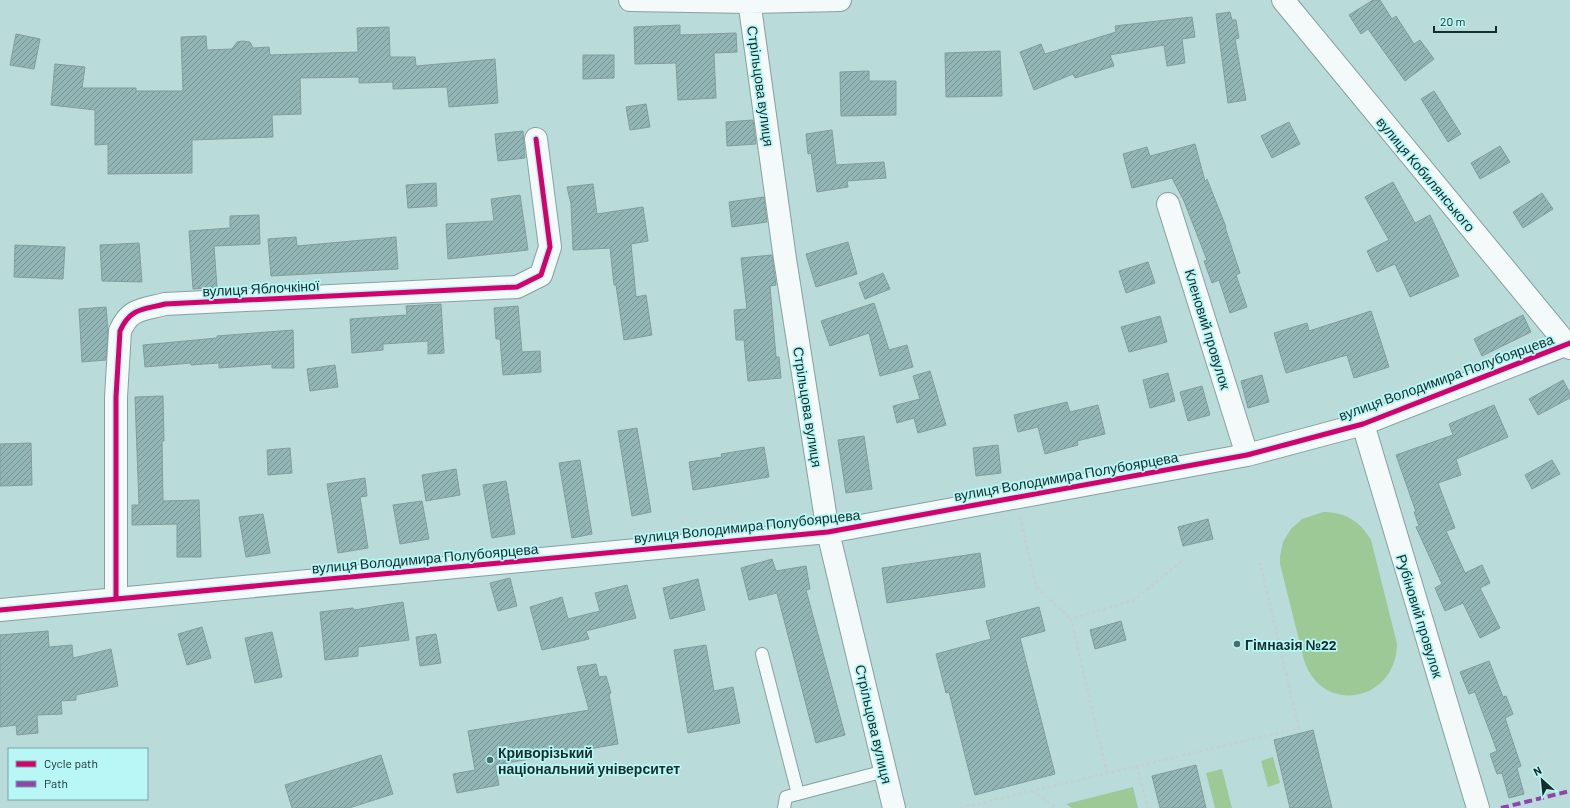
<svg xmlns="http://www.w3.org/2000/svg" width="1570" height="808" font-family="Barlow,sans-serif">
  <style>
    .green { fill: #9dc997 }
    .building { fill: url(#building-hatch); stroke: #829d9c }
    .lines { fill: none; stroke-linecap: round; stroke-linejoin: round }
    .lane-casing { stroke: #86a1a0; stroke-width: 14 }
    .street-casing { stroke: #86a1a0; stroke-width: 24 }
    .secondary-casing { stroke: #86a1a0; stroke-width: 24 }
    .path { stroke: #c6d0d0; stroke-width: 2.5; stroke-dasharray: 3 3; stroke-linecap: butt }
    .lane { stroke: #f4faf9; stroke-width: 12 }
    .street { stroke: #f4faf9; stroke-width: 22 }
    .secondary { stroke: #f4faf9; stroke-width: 22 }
    .quiet { stroke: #8e44ad; stroke-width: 4; stroke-dasharray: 8 4; stroke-linecap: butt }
    .cycleway-casing { stroke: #b8f7f5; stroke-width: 8 }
    .cycleway { stroke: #d6006c; stroke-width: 5 }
    .poi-dot { fill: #4e6a6a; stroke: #b8f7f5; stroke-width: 1.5 }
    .labels { text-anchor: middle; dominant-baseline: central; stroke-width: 3.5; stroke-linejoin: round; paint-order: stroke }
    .street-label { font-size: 14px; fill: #142d2d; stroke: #b8f7f5 }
    .poi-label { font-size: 14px; font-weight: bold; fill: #142d2d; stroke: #b8f7f5; text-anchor: start }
  </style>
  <defs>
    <pattern id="building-hatch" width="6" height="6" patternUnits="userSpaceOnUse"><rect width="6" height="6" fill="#92b6b5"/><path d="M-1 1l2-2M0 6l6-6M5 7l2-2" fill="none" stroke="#769494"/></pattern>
  </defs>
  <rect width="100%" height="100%" fill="#b9dbda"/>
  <!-- green -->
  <path class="green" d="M 1323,512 C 1345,512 1360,521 1371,540 L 1397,644 C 1396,702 1322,716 1304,660 L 1280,564 L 1280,556 L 1283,542 L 1291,529 L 1302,519 Z
    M 1273,757 L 1280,783 L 1268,787 L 1261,761 Z
    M 1222,769 L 1232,808 L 1215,808 L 1206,773 Z
    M 1133,787 L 1138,808 L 1072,808 L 1066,804 Z"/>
  <!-- building -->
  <path class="building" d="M 1373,0 L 1380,0 L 1392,19 L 1396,16 L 1414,44 L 1420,40 L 1434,59 L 1405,81 L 1368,29 L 1361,34 L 1349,15 Z
    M 1230,12 L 1232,20 L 1236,20 L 1239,38 L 1235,39 L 1246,100 L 1228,103 L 1216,14 Z
    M 1192,17 L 1195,37 L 1182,39 L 1185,63 L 1167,66 L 1164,45 L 1110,55 L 1114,66 L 1075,78 L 1073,74 L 1034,90 L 1020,52 L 1041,44 L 1045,54 L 1116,32 L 1115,26 Z
    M 680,25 L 680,35 L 736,33 L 737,52 L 714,53 L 716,98 L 678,100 L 676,63 L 635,64 L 634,27 Z
    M 389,27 L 390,57 L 415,57 L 416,66 L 495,59 L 498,103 L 449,107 L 447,87 L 393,89 L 393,82 L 359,83 L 359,77 L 300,78 L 301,114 L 272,115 L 273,137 L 192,140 L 192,173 L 108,174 L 108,144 L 95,145 L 95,110 L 51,105 L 55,64 L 85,67 L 82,88 L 136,88 L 136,91 L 183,91 L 181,37 L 206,36 L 207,50 L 232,49 L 237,42 L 243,41 L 250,42 L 253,48 L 269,47 L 270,55 L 358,52 L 357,28 Z
    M 16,34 L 40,39 L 34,69 L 10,65 Z
    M 1000,51 L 1002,96 L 946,97 L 945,53 Z
    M 583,55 L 614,55 L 614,78 L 583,79 Z
    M 869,71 L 869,81 L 896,81 L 896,115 L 841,116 L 840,72 Z
    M 1434,91 L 1461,134 L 1448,142 L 1421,99 Z
    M 646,104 L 650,127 L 630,130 L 626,107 Z
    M 753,120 L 756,144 L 727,146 L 726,122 Z
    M 1289,122 L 1300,144 L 1272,158 L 1261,136 Z
    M 832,130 L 836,165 L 884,162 L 886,178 L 847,181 L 848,187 L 817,192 L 811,153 L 808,154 L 806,134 Z
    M 523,131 L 525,158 L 498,161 L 495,134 Z
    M 1195,144 L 1205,181 L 1207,179 L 1226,227 L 1225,227 L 1240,273 L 1236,275 L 1247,307 L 1230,313 L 1219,280 L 1212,283 L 1204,261 L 1207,260 L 1184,201 L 1172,178 L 1132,188 L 1123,154 L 1147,147 L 1150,156 Z
    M 1500,146 L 1510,162 L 1480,179 L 1471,163 Z
    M 1393,182 L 1415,223 L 1430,215 L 1459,276 L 1410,297 L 1395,264 L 1377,272 L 1367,251 L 1389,240 L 1365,197 Z
    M 436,183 L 437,206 L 408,208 L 406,185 Z
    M 593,184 L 597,214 L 643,207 L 648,241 L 631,244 L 636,297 L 646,295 L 652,335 L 624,340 L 616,285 L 614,285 L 610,248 L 573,250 L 571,204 L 567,187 Z
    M 1542,193 L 1553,209 L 1523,228 L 1513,212 Z
    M 520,195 L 528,250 L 448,259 L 446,224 L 494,221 L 491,199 Z
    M 764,197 L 767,222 L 732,227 L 729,202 Z
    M 259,215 L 260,244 L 214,246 L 217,287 L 193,289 L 189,231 L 230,228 L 230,216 Z
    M 296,237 L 297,246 L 396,237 L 398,269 L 271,276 L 268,239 Z
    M 848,242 L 857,274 L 816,287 L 806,254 Z
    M 139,243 L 142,282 L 102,281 L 100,245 Z
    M 15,245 L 65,247 L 63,279 L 14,277 Z
    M 772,255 L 776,285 L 770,286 L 776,357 L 779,357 L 781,378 L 748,381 L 744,340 L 736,340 L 734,310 L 747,309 L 741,258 Z
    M 1148,262 L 1155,283 L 1126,293 L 1119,271 Z
    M 883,273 L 890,289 L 865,299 L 859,283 Z
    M 874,303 L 889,350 L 907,345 L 913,367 L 880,376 L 869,333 L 830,346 L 821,321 Z
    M 441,304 L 444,353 L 428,354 L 428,341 L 383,344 L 383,350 L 352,353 L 350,319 L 407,315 L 406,306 Z
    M 518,306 L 522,352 L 540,351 L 541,372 L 503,375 L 500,339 L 496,339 L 494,308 Z
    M 106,307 L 108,330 L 106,360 L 82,362 L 79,309 Z
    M 1371,311 L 1389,367 L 1354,378 L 1347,355 L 1286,373 L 1274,333 L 1307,323 L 1309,331 Z
    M 1523,315 L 1531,332 L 1482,356 L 1474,339 Z
    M 1160,316 L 1167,342 L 1129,352 L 1121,327 Z
    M 293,330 L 294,368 L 272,368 L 272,364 L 219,368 L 219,363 L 191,365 L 191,363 L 145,367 L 143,345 L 217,338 L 217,336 Z
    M 335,365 L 338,387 L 310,391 L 307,369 Z
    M 930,371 L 946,425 L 918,433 L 914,418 L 897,423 L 893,406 L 920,399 L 913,376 Z
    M 1168,373 L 1175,401 L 1150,408 L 1143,380 Z
    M 1262,375 L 1269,402 L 1248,408 L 1241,381 Z
    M 1563,380 L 1570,393 L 1570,398 L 1538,415 L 1529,399 Z
    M 1202,386 L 1210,415 L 1188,421 L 1180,392 Z
    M 163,396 L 164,441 L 162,441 L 163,501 L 199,500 L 201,557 L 177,557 L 177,524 L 132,525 L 132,505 L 139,505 L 135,397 Z
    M 1067,402 L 1070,412 L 1098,405 L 1105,434 L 1077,441 L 1078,445 L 1045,454 L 1038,427 L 1018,432 L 1014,415 Z
    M 1494,405 L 1508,437 L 1456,459 L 1461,475 L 1438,483 L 1455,528 L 1446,531 L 1465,573 L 1482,565 L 1490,583 L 1480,588 L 1500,628 L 1480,638 L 1463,603 L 1445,611 L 1435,588 L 1442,584 L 1416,527 L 1419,526 L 1414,512 L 1416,512 L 1396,455 L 1453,435 L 1449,424 Z
    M 637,428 L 651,512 L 632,516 L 618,431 Z
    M 864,436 L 872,489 L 846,493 L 838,440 Z
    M 31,443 L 32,485 L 0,486 L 0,444 Z
    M 998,445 L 1001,473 L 976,476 L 973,448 Z
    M 764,447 L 769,477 L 693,490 L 689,462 L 722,457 L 721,454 Z
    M 290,448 L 292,473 L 268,475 L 267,450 Z
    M 580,460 L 592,534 L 572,538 L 559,463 Z
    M 1552,460 L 1560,474 L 1532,489 L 1525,475 Z
    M 456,469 L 460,495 L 426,501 L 422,475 Z
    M 365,478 L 367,496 L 360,497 L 368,548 L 338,553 L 327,484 Z
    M 506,481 L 515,534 L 492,538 L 483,485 Z
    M 422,501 L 429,539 L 400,544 L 393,505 Z
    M 263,514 L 270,553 L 246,557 L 239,517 Z
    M 1208,519 L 1213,539 L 1183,546 L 1178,527 Z
    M 980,553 L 985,587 L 887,603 L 882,568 Z
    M 772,559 L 776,571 L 806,566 L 810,589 L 806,590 L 845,735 L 816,743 L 777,593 L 749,600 L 741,568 Z
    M 510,578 L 517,606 L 498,611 L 490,583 Z
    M 698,579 L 705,610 L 670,619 L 663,588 Z
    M 627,585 L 636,618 L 586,631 L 589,639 L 542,650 L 530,607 L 562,597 L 568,619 L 600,611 L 595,593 Z
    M 403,602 L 409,640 L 358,647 L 358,656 L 325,660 L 320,612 L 353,608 L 354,610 Z
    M 1039,607 L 1045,631 L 1020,638 L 1055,774 L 975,795 L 949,692 L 946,693 L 936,654 L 991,639 L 986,621 Z
    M 1121,621 L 1126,640 L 1095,649 L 1090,630 Z
    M 202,627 L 211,658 L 187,665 L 178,634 Z
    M 48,631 L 49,647 L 72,645 L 73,658 L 111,649 L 118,686 L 76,695 L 76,700 L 61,701 L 62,714 L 37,715 L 38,733 L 17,735 L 16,725 L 0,727 L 0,635 Z
    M 272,632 L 282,677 L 255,683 L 245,638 Z
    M 436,634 L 441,663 L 420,666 L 416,637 Z
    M 706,645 L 714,691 L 733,687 L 740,723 L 688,733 L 674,650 Z
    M 1489,661 L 1503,697 L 1506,696 L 1513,714 L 1505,718 L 1521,766 L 1517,768 L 1524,794 L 1509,798 L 1502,773 L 1497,774 L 1490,754 L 1497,751 L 1475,692 L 1469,694 L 1460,672 Z
    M 596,664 L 599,677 L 606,676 L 611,693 L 609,694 L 618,744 L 495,765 L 499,785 L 457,793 L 453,774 L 475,770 L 468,731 L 589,710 L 577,667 Z
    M 1313,730 L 1332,808 L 1290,808 L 1274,740 Z
    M 381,755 L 393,794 L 349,808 L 292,808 L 285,785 Z
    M 1196,765 L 1206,808 L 1160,808 L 1152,776 Z"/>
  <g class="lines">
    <defs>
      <path id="lane" d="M 762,654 L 798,794
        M 784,808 L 786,797 L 885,771"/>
      <path id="street" d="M 630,0 L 749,2 L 840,0
        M 749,0 L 785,259 L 828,532 L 894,808
        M 1168,204 L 1247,455
        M 1363,424 L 1478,808
        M 116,598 L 116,397 L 120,331 C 130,308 142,310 165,304 L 517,287 L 541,275 L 550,247 L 536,139
        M 0,610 L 828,532 L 1247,455 L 1363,424 L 1570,343"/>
      <path id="secondary" d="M 1283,0 L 1570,348"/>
    </defs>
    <!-- lane casing -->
    <use href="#lane" class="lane-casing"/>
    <!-- street casing -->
    <use href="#street" class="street-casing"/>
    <!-- secondary casing -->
    <use href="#secondary" class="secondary-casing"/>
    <!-- path -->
    <path class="path" d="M 1020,517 L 1036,587 L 1071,619
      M 1137,766 L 1148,808
      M 1107,773 L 1071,619 L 1134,600 L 1182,561
      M 1032,791 L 1056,808
      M 960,808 L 1299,728 L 1260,563"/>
    <!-- lane -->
    <use href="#lane" class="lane"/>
    <!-- street -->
    <use href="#street" class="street"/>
    <!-- secondary -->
    <use href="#secondary" class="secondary"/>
    <!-- quiet -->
    <path class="quiet" d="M 1501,808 L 1570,791"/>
    <defs>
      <path id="cycleway" d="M 116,598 L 116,397 L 120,331 C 130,308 142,310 165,304 L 517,287 L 541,275 L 550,247 L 536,139
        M 0,610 L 828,532 L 1247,455 L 1363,424 L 1570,343"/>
    </defs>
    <!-- cycleway casing -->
    <use href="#cycleway" class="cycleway-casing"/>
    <!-- cycleway -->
    <use href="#cycleway" class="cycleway"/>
  </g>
  <!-- markers -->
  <g class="poi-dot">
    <circle cx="1237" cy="644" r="4"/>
    <circle cx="490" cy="760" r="4"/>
  </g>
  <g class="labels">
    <!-- street labels -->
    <g class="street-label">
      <text transform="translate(761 86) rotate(82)">Стрільцова вулиця</text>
      <text transform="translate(1426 174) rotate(50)">вулиця Кобилянського</text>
      <text transform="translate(261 288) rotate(-3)">вулиця Яблочкіної</text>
      <text transform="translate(1208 329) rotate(73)">Кленовий провулок</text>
      <text transform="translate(1446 377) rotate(-20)">вулиця Володимира Полубоярцева</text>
      <text transform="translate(808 407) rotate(81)">Стрільцова вулиця</text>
      <text transform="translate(1066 476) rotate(-10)">вулиця Володимира Полубоярцева</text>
      <text transform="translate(747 526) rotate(-6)">вулиця Володимира Полубоярцева</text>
      <text transform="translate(425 558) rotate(-5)">вулиця Володимира Полубоярцева</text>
      <text transform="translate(1420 616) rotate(73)">Рубіновий провулок</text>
      <text transform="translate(874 724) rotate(77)">Стрільцова вулиця</text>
    </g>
    <!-- poi labels -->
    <g class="poi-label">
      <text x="1245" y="644">Гімназія №22</text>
      <text x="498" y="752">Криворізький<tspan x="498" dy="16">національний університет</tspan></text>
    </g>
  </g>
  <!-- legend -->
  <rect x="8" y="748" width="140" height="52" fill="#b8f7f5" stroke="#76a6a5"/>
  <rect x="16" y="761" width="20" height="6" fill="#d6006c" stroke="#76a6a5"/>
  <text x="44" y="768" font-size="12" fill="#142d2d">Cycle path</text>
  <rect x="16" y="781" width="20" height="6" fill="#8e44ad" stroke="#76a6a5"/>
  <text x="44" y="788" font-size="12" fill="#142d2d">Path</text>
  <!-- north arrow -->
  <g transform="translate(1542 780) rotate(333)" stroke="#b8f7f5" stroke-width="3" paint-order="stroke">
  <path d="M0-3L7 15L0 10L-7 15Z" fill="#142d2d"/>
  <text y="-6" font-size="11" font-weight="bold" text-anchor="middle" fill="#142d2d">N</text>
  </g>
  <!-- scale -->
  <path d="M1434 26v6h62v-6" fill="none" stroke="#142d2d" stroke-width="2"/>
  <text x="1440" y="26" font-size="12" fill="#142d2d" stroke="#b8f7f5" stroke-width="3" paint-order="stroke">20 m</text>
</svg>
